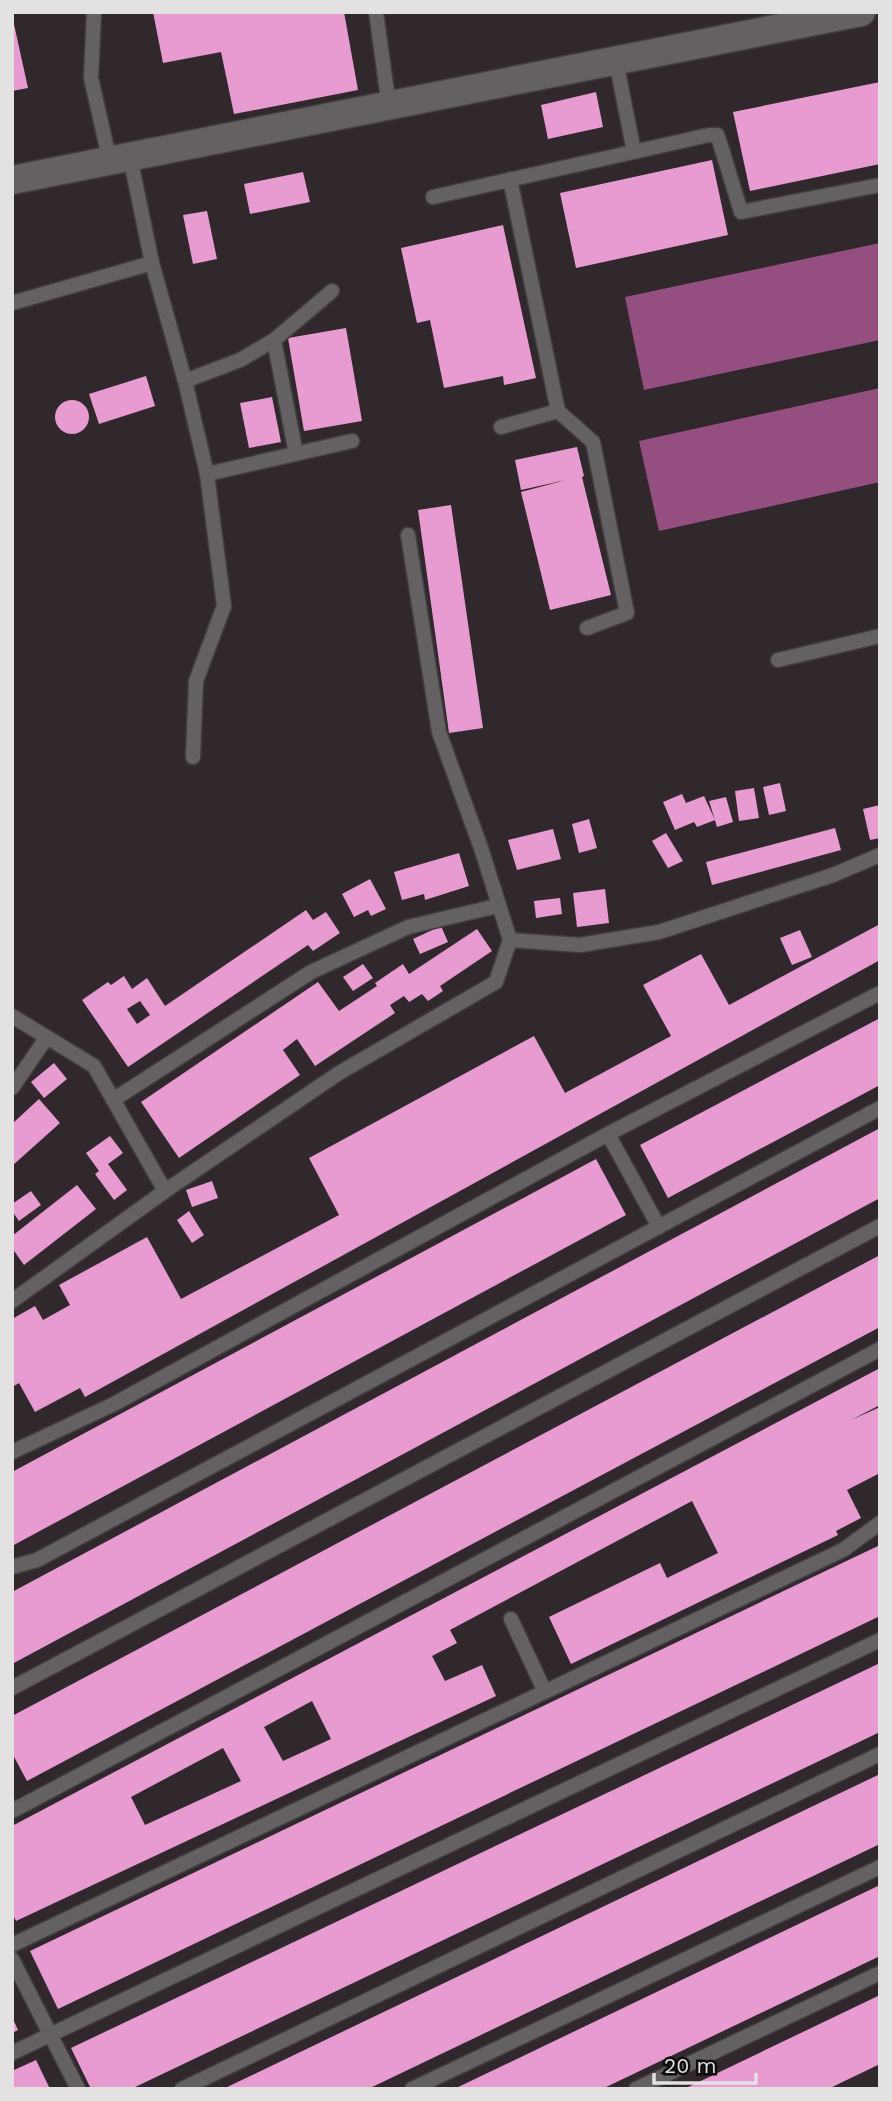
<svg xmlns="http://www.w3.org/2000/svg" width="892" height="2101" font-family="'Work Sans',sans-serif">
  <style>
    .built { fill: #31282e }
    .water { fill: #944e80 }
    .building { fill: #e89bd0; fill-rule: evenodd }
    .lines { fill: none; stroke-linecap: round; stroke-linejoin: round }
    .lane-casing { stroke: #413e40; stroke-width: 17 }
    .street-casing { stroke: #413e40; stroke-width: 31 }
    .lane { stroke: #656063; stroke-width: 14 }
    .street { stroke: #656063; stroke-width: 28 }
  </style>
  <rect width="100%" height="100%" fill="#252124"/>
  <!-- built -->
  <path class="built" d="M 12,12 L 880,12 L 880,2089 L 12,2089 Z"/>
  <!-- water -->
  <path class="water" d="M 880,243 L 880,340 L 644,390 L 625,297 Z
    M 880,388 L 880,482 L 659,531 L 639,441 Z"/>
  <!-- building -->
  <path class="building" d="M 153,12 L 344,12 L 358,90 L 234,114 L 221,52 L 163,63 Z
    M 12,15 L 28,88 L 12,91 Z
    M 880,82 L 880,164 L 750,191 L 733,112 Z
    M 596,92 L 603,127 L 548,139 L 541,105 Z
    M 712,160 L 728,235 L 576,268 L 560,193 Z
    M 303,172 L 310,202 L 250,214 L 244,184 Z
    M 207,211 L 217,259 L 193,264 L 183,215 Z
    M 503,225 L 536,378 L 504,385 L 503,376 L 444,388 L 430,320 L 417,323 L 401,248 Z
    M 346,328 L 362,421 L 304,431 L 288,338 Z
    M 146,376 L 155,406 L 99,424 L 89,394 Z
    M 272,397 L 281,442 L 249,448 L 240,403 Z
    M55 417a17 17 0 1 1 34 0a17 17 0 1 1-34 0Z
    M 577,447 L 584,476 L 582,477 L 611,595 L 550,610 L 521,492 L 566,480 L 521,490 L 515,460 Z
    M 451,505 L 483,728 L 449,733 L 418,510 Z
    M 780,783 L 786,811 L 769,815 L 763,787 Z
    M 754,788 L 759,818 L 739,821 L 735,791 Z
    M 682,794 L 686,803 L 704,796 L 715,820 L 697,827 L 694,822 L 675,830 L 663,802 Z
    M 726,797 L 733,822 L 717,827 L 709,801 Z
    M 880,805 L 880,838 L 870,840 L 863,809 Z
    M 589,819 L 597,848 L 579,853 L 572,824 Z
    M 835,828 L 841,850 L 712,885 L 706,862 Z
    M 553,829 L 561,859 L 517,870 L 508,840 Z
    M 666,833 L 683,861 L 668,868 L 652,841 Z
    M 459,853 L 469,886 L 425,900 L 424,894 L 402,900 L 394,872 Z
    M 370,879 L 386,909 L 371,916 L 368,910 L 354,917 L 342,894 Z
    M 605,889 L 609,923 L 577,927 L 573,893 Z
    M 560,898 L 562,914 L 536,918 L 534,901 Z
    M 306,910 L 313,920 L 326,912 L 340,933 L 313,951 L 308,945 L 128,1067 L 82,1000 L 108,982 L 111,985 L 124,976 L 132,989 L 147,978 L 165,1006 ZM 140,1001 L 150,1015 L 137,1024 L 127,1009 Z
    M 880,924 L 880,960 L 85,1397 L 80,1388 L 35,1412 L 19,1383 L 12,1387 L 12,1319 L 35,1306 L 43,1320 L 70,1305 L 59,1285 L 147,1237 L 181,1299 L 339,1215 L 309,1158 L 534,1036 L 565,1093 L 671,1036 L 643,985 L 701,954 L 729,1005 Z
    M 441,926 L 448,942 L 420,954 L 413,939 Z
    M 477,929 L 492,951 L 440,986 L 443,991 L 428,1001 L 422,994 L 409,1002 L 404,996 L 390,1005 L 395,1013 L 315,1066 L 297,1039 L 283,1050 L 300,1075 L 179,1158 L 141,1102 L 318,982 L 339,1011 L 377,986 L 375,983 L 403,964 L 409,974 Z
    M 800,930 L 812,957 L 792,965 L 780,938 Z
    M 363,964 L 373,978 L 353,991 L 343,977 Z
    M 880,1018 L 880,1085 L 668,1198 L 640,1145 Z
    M 54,1063 L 67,1079 L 44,1098 L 31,1082 Z
    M 39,1099 L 60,1123 L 12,1166 L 12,1124 Z
    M 880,1128 L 880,1198 L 12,1664 L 12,1592 Z
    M 110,1136 L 123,1153 L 108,1164 L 127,1190 L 114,1200 L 95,1174 L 99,1171 L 86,1153 Z
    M 596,1159 L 626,1215 L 12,1546 L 12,1472 Z
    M 212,1181 L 218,1198 L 192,1207 L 186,1190 Z
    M 77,1185 L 96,1209 L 24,1265 L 12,1248 L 12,1236 Z
    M 31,1191 L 41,1205 L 19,1221 L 12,1211 L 12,1204 Z
    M 189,1211 L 204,1235 L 192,1243 L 177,1220 Z
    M 880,1255 L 880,1327 L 27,1781 L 12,1753 L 12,1716 Z
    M 880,1368 L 880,1405 L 851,1420 L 880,1407 L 880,1473 L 847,1490 L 861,1518 L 836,1531 L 838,1535 L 571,1664 L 549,1617 L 660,1563 L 667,1578 L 718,1553 L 692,1501 L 450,1630 L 457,1643 L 432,1656 L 445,1681 L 482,1665 L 496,1696 L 16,1921 L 12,1913 L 12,1826 ZM 312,1701 L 331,1739 L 283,1761 L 264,1727 ZM 223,1748 L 241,1781 L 145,1825 L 131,1797 Z
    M 880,1545 L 880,1616 L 58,2009 L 30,1951 Z
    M 880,1663 L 880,1732 L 131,2089 L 91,2089 L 71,2048 Z
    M 880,1774 L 880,1844 L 368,2089 L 223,2089 Z
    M 880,1885 L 880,1956 L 602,2089 L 454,2089 Z
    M 880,1995 L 880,2064 L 828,2089 L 684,2089 Z
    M 12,2017 L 18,2030 L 12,2033 Z
    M 36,2060 L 50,2089 L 12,2089 L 12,2071 Z"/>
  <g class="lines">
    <defs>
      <path id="lane" d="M 94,12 L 91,78 L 110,162
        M 376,12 L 389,107
        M 616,61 L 634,152
        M 130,157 L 152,263 L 185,381 L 207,474 L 224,606 L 196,681 L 193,757
        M 510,179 L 558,411 L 593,442 L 627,613 L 587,628
        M 433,197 L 709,135 L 717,135 L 720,143 L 741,212 L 880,185
        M 12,303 L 152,263
        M 274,340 L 296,454
        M 185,381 L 240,360 L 274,340 L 332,291
        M 501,427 L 558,411
        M 207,474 L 352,441
        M 778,660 L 880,636
        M 510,940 L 580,945 L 659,932 L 833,875 L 880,855
        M 12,1016 L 94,1066 L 165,1191
        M 12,1088 L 47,1037
        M 113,1100 L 311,972 L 408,927 L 497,906
        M 608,1134 L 659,1227
        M 12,1301 L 165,1191 L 339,1073 L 496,982 L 510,940 L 481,848 L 439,732 L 408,535
        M 12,1452 L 114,1404 L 608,1134 L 880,993
        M 12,1567 L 37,1560 L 880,1108
        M 511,1619 L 545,1692
        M 12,1688 L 880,1226
        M 12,1807 L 14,1810 L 880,1349
        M 12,1945 L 843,1550 L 880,1523
        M 12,1959 L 78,2089
        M 12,2053 L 880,1640
        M 182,2089 L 880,1754
        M 412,2089 L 880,1867
        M 636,2089 L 880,1973"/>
      <path id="street" d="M 12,180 L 861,12"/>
    </defs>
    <!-- lane casing -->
    <use href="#lane" class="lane-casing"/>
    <!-- street casing -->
    <use href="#street" class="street-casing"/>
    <!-- lane -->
    <use href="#lane" class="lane"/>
    <!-- street -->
    <use href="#street" class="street"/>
  </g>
  <!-- border -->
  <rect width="892" height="2101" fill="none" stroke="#e4e1e3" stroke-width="28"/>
  <!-- scale -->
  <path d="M654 2073v10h102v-10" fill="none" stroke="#e4e1e3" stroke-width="3.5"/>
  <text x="664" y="2073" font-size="21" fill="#e4e1e3" stroke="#0d0b0c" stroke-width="5" paint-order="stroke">20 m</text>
</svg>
